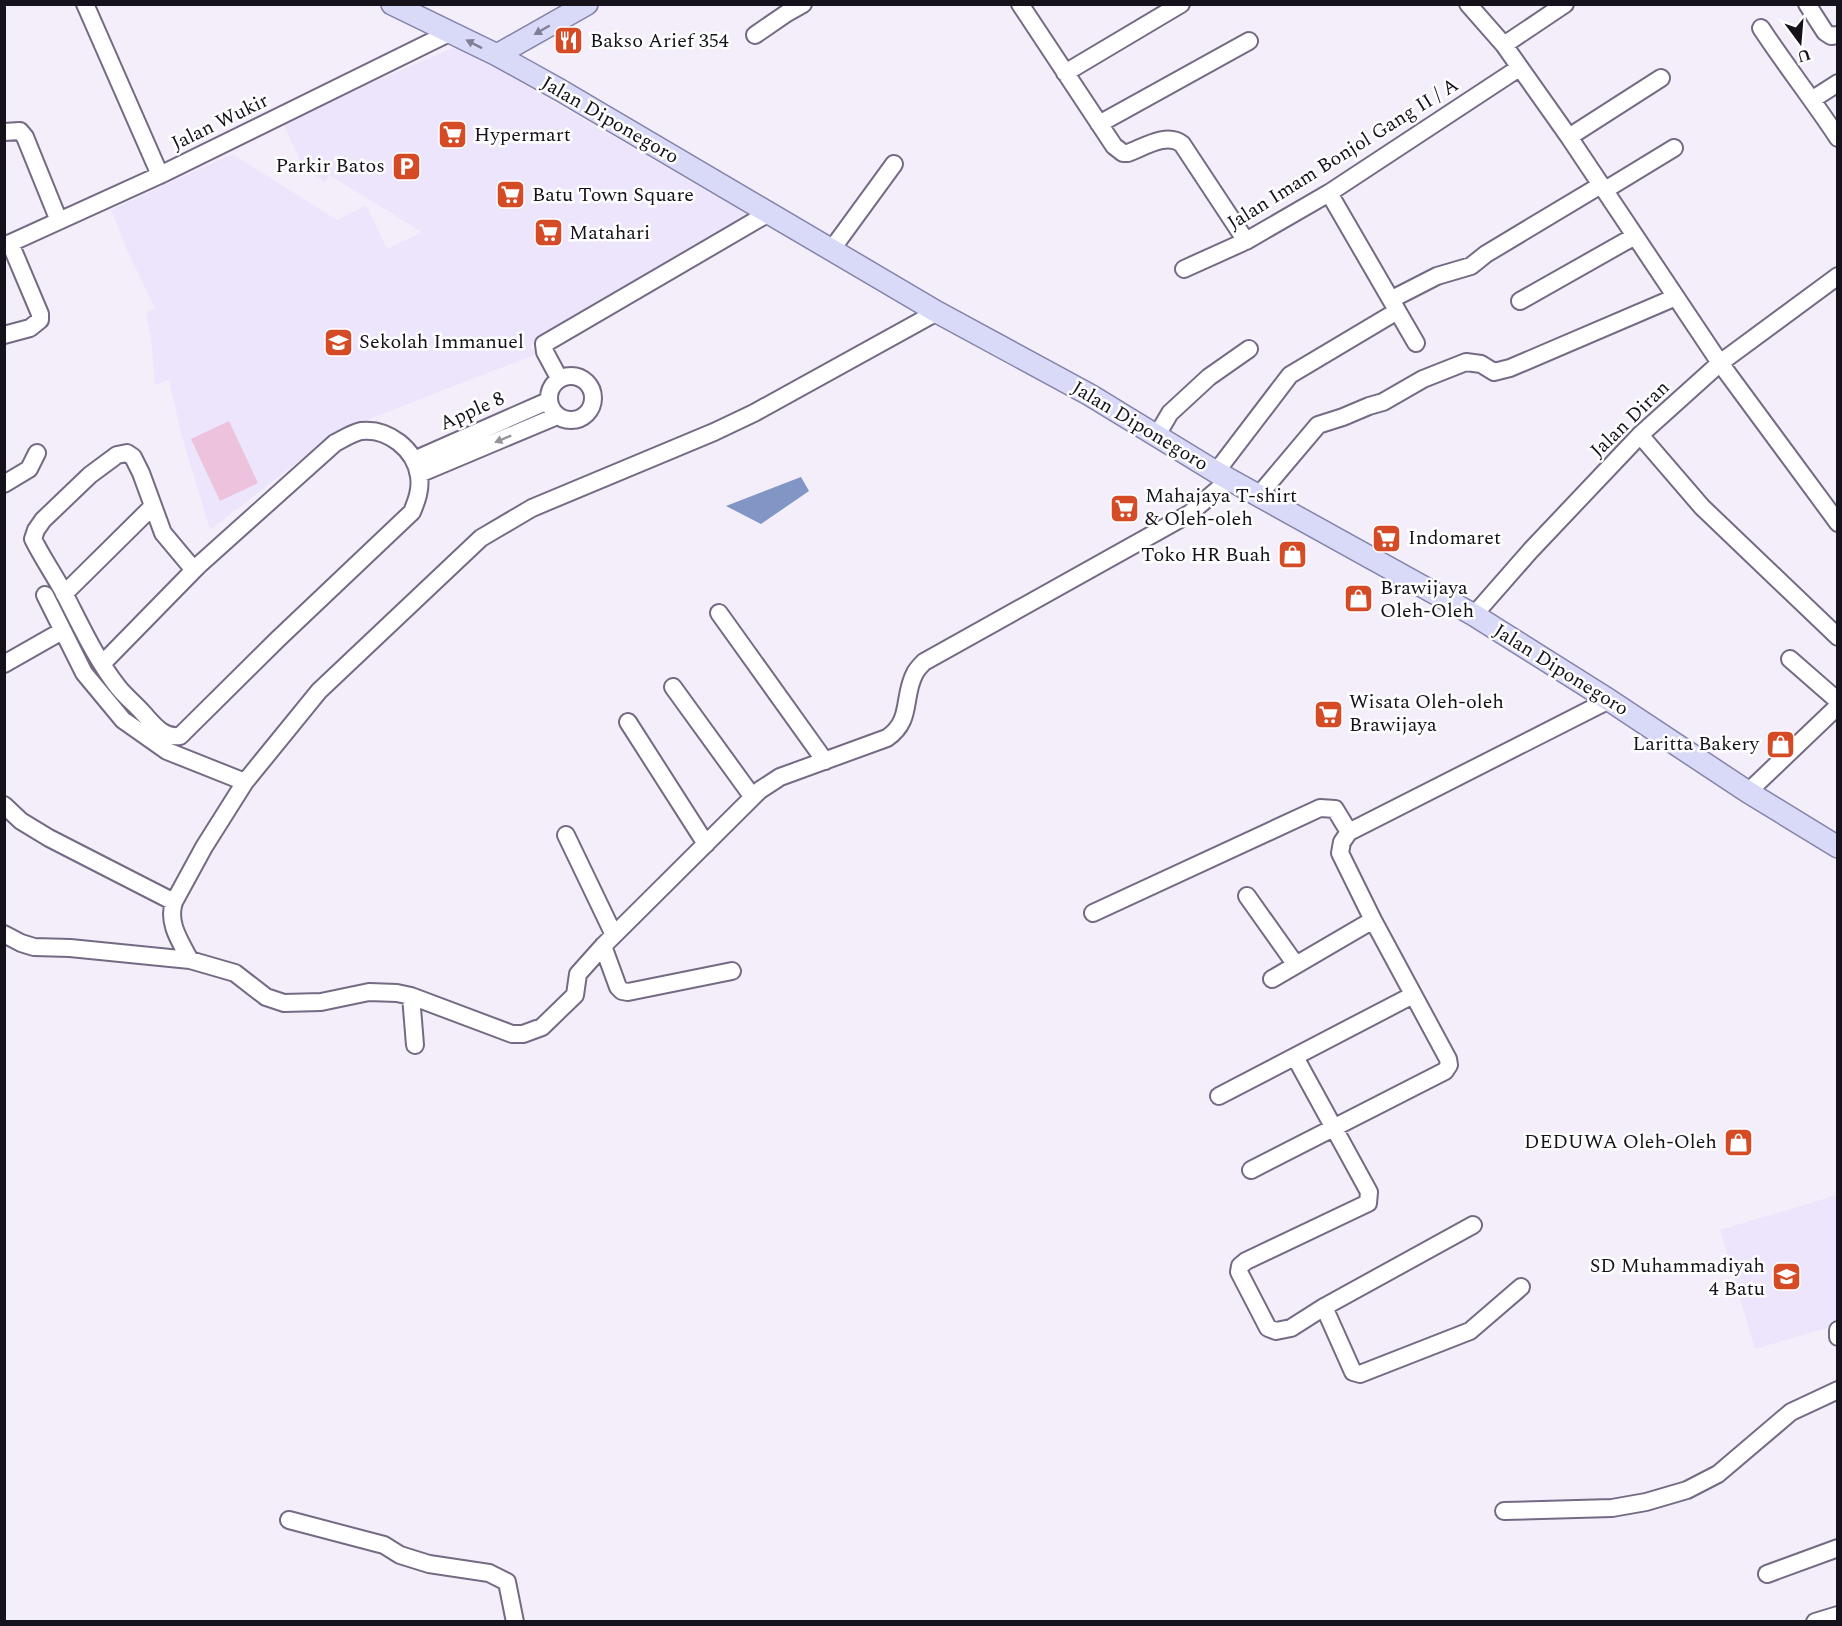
<svg xmlns="http://www.w3.org/2000/svg" width="1842" height="1626" font-family="Spectral,serif">
  <style>
    .built { fill: #ede5fb }
    .green { fill: #ecc2dd }
    .water { fill: #8196c4 }
    .lines { fill: none; stroke-linecap: round; stroke-linejoin: round }
    .minor-casing { stroke: #746a84; stroke-width: 20 }
    .major-casing { stroke: #8483a8; stroke-width: 24 }
    .minor { stroke: #fff; stroke-width: 16 }
    .major { stroke: #d9d9f8; stroke-width: 21 }
    .oneway { fill: #817f95 }
    .oneway2 { fill: #969499 }
    .labels { text-anchor: middle; dominant-baseline: central; stroke-width: 5; stroke-linejoin: round; paint-order: stroke }
    .poi-label { font-size: 20px; fill: #16121c; stroke: #fff; text-anchor: start }
    .street-label { font-size: 20px; fill: #16121c; stroke: #fff }
  </style>
  <rect width="100%" height="100%" fill="#f3eefa"/>
  <!-- built -->
  <path class="built" d="M 461,48 L 750,216 L 530,346 L 536,354 L 336,432 L 210,530 L 181,433 L 169,380 L 155,385 L 151,338 L 146,313 L 155,308 L 128,252 L 111,210 L 232,154 L 337,220 L 366,205 L 387,249 L 422,232 L 329,175 L 325,182 L 304,169 L 282,121 L 451,49 Z
    M 1837,1195 L 1837,1325 L 1755,1349 L 1720,1230 Z"/>
  <!-- green -->
  <path class="green" d="M 229,421 L 258,483 L 220,501 L 191,439 Z"/>
  <!-- water -->
  <path class="water" d="M 801,477 L 809,491 L 761,524 L 726,506 Z"/>
  <g class="lines">
    <defs>
      <path id="minor" d="M 85,4 L 160,175
        M 1020,4 L 1114,146 L 1123,153 L 1128,153 C 1144,147 1167,132 1182,144 L 1246,241
        M 1468,4 L 1504,45 L 1569,137 L 1720,363 L 1838,523
        M 1807,4 L 1825,32 L 1831,36 L 1838,35
        M 1761,28 C 1786,66 1813,100 1838,138
        M 755,35 L 787,13 L 803,4
        M 1504,45 L 1565,4
        M 1065,73 L 1181,4
        M 1813,99 L 1838,83
        M 1099,124 L 1249,41
        M 4,132 L 20,131 L 25,137 L 59,221
        M 1569,137 L 1661,78
        M 1605,190 L 1674,148
        M 1329,193 L 1416,343
        M 4,246 L 160,175 L 451,32
        M 832,249 L 894,164
        M 1184,269 L 1246,241 L 1329,193 L 1519,68
        M 1392,299 L 1437,276 L 1471,266 L 1486,254 L 1601,185
        M 1520,301 L 1635,236
        M 937,312 L 754,413 L 714,432 L 532,508 L 481,538 L 319,691 L 245,782 L 204,847 L 174,902 C 167,923 180,941 190,960 L 235,973 L 266,997 L 284,1003 L 321,1002 L 369,992 L 397,993 L 411,996 L 512,1034 L 523,1034 L 542,1027 L 575,995 L 578,974 L 603,946 L 760,790 L 780,777 L 887,738 C 913,720 902,697 915,673 C 917,669 921,665 924,662 L 1189,514 L 1230,479
        M 4,335 L 30,328 L 40,320 L 40,314 L 10,243
        M549 398a22 22 0 1 1 44 0a22 22 0 1 1-44 0Z
        M 559,378 L 545,352 L 544,344 L 767,214
        M 1157,435 L 1170,413 L 1209,377 L 1249,349
        M 1640,435 L 1702,507 L 1838,637
        M 414,460 L 548,401
        M 1216,472 L 1290,375 L 1389,316
        M 419,474 L 557,416
        M 4,484 L 29,469 L 37,453
        M 1259,495 L 1318,425 L 1343,417 L 1369,406 L 1383,402 L 1423,379 L 1466,362 L 1481,364 L 1494,372 L 1510,368 L 1676,297
        M 64,594 L 153,506
        M 45,595 L 84,673 L 123,720 L 167,751 L 245,782
        M 719,613 L 825,761
        M 1474,615 L 1531,550 L 1640,435 L 1720,363 L 1838,276
        M 1790,659 L 1838,701
        M 103,663 L 194,570 L 200,564 L 335,443 C 343,439 352,433 361,431 C 388,428 415,449 419,476 C 421,489 417,500 412,512 L 278,639 L 180,736 C 163,738 154,725 143,713 C 135,704 125,696 118,687 C 96,659 81,626 65,595 C 55,576 43,559 33,539 L 36,530 L 43,520 L 90,475 L 117,455 L 127,453 L 133,457 L 141,473 L 163,533 L 194,570
        M 4,664 L 62,631
        M 673,687 L 752,796
        M 628,722 L 706,844
        M 1748,792 L 1838,706
        M 4,805 L 21,821 L 49,838 L 174,902
        M 566,835 L 614,935
        M 1247,896 L 1296,965 L 1373,920
        M 1093,913 L 1320,808 L 1335,809 L 1349,832
        M 4,934 L 21,943 L 34,947 L 70,948 L 190,960
        M 603,946 L 618,987 L 622,991 L 628,992 L 732,971
        M 1272,979 L 1296,965
        M 411,996 L 415,1045
        M 1295,1057 L 1369,1192 L 1368,1203 L 1246,1261 L 1240,1266 L 1239,1272 L 1268,1328 L 1276,1331 L 1291,1328 L 1324,1307 L 1473,1225
        M 1219,1096 L 1413,995
        M 1251,1170 L 1445,1071 L 1449,1065 L 1448,1059 L 1373,920 L 1340,853 L 1342,842 L 1349,832 L 1609,700
        M 1324,1307 L 1353,1372 L 1360,1374 L 1470,1331 L 1521,1287
        M 1838,1330 L 1838,1337
        M 1504,1511 L 1612,1508 L 1646,1502 L 1687,1490 L 1718,1474 L 1791,1412 L 1838,1390
        M 289,1520 L 384,1545 L 400,1555 L 429,1564 L 489,1573 L 507,1582 L 515,1622
        M 1767,1574 L 1838,1548
        M 1815,1622 L 1838,1615"/>
      <path id="major" d="M 392,4 L 497,55 L 560,90 L 937,312 L 1090,395 L 1216,472 L 1474,615 L 1609,700 L 1748,792 L 1838,847
        M 497,55 L 587,4"/>
    </defs>
    <!-- minor casing -->
    <use href="#minor" class="minor-casing"/>
    <!-- major casing -->
    <use href="#major" class="major-casing"/>
    <!-- minor -->
    <use href="#minor" class="minor"/>
    <!-- major -->
    <use href="#major" class="major"/>
  </g>
  <!-- one-way arrows -->
  <defs><path id="oneway-solid" d="M-6-.8H1V-3.2L6.5 0L1 3.2V.8H-6Z" transform="scale(1.5)"/></defs>
  <g class="oneway">
    <use href="#oneway-solid" transform="translate(542 30) rotate(150)"/>
    <use href="#oneway-solid" transform="translate(474 44) rotate(-153)"/>
  </g>
  <use class="oneway2" href="#oneway-solid" transform="translate(503 439) rotate(157)"/>
  <!-- icons -->
  <defs>
    <symbol id="restaurant-square" viewBox="-11 -11 22 22"><rect x="-9" y="-9" width="18" height="18" rx="4" fill="#d44b26" stroke="#fff"/><path d="M-5-6h1v4h1v-4h1v4h1v-4h1v5L-1.5 .5V6h-2V.5L-5-1ZM5-6V6H3V1.5H1.5Q1.5-4 5-6Z" fill="#fff"/></symbol>
    <symbol id="supermarket-square" viewBox="-11 -11 22 22"><rect x="-9" y="-9" width="18" height="18" rx="4" fill="#d44b26" stroke="#fff"/><path d="M-6-5.5h2.5l.6 2H6L4.5 2H-2.5L-4.4-4H-6ZM-1.5 3.2a1.3 1.3 0 1 0 .1 0ZM3 3.2a1.3 1.3 0 1 0 .1 0Z" fill="#fff"/></symbol>
    <symbol id="parking-square" viewBox="-11 -11 22 22"><rect x="-9" y="-9" width="18" height="18" rx="4" fill="#d44b26" stroke="#fff"/><path d="M-3.5-5.5H1a3.5 3.5 0 0 1 0 7H-1V5.5H-3.5ZM-1-3.4V-.6H.8a1.4 1.4 0 0 0 0-2.8Z" fill="#fff"/></symbol>
    <symbol id="school-square" viewBox="-11 -11 22 22"><rect x="-9" y="-9" width="18" height="18" rx="4" fill="#d44b26" stroke="#fff"/><path d="M0-5L7-2L0 1L-7-2ZM-4 1L0 2.5L4 1V4Q0 6-4 4Z" fill="#fff"/></symbol>
    <symbol id="shop-square" viewBox="-11 -11 22 22"><rect x="-9" y="-9" width="18" height="18" rx="4" fill="#d44b26" stroke="#fff"/><path d="M-5-2.5h2.3a2.7 3.5 0 0 1 5.4 0H5L5.5 6h-11ZM-1.5-2.5h3a1.5 2.3 0 0 0-3 0Z" fill="#fff"/></symbol>
  </defs>
  <g fill-rule="evenodd">
    <use href="#restaurant-square" x="552" y="24" width="33" height="33"/>
    <use href="#supermarket-square" x="436" y="118" width="33" height="33"/>
    <use href="#parking-square" x="390" y="150" width="33" height="33"/>
    <use href="#supermarket-square" x="494" y="178" width="33" height="33"/>
    <use href="#supermarket-square" x="532" y="216" width="33" height="33"/>
    <use href="#school-square" x="322" y="326" width="33" height="33"/>
    <use href="#supermarket-square" x="1108" y="492" width="33" height="33"/>
    <use href="#supermarket-square" x="1370" y="522" width="33" height="33"/>
    <use href="#shop-square" x="1276" y="538" width="33" height="33"/>
    <use href="#shop-square" x="1342" y="582" width="33" height="33"/>
    <use href="#supermarket-square" x="1312" y="698" width="33" height="33"/>
    <use href="#shop-square" x="1764" y="728" width="33" height="33"/>
    <use href="#shop-square" x="1722" y="1126" width="33" height="33"/>
    <use href="#school-square" x="1770" y="1260" width="33" height="33"/>
  </g>
  <g class="labels">
    <!-- poi labels -->
    <g class="poi-label">
      <text x="590" y="41">Bakso Arief 354</text>
      <text x="474" y="135">Hypermart</text>
      <text x="385" y="166" text-anchor="end">Parkir Batos</text>
      <text x="532" y="195">Batu Town Square</text>
      <text x="569" y="233">Matahari</text>
      <text x="359" y="342">Sekolah Immanuel</text>
      <text x="1145" y="496">Mahajaya T-shirt<tspan x="1145" dy="23">&amp; Oleh-oleh</tspan></text>
      <text x="1408" y="538">Indomaret</text>
      <text x="1271" y="555" text-anchor="end">Toko HR Buah</text>
      <text x="1380" y="588">Brawijaya<tspan x="1380" dy="23">Oleh-Oleh</tspan></text>
      <text x="1349" y="702">Wisata Oleh-oleh<tspan x="1349" dy="23">Brawijaya</tspan></text>
      <text x="1759" y="744" text-anchor="end">Laritta Bakery</text>
      <text x="1717" y="1142" text-anchor="end">DEDUWA Oleh-Oleh</text>
      <text x="1765" y="1266" text-anchor="end">SD Muhammadiyah<tspan x="1765" dy="23">4 Batu</tspan></text>
    </g>
    <!-- street labels -->
    <g class="street-label">
      <text transform="translate(610 120) rotate(30)">Jalan Diponegoro</text>
      <text transform="translate(220 122) rotate(-26)">Jalan Wukir</text>
      <text transform="translate(1343 154) rotate(-32)">Jalan Imam Bonjol Gang II / A</text>
      <text transform="translate(472 411) rotate(-24)">Apple 8</text>
      <text transform="translate(1630 419) rotate(-44)">Jalan Diran</text>
      <text transform="translate(1140 426) rotate(31)">Jalan Diponegoro</text>
      <text transform="translate(1561 670) rotate(32)">Jalan Diponegoro</text>
    </g>
  </g>
  <!-- border -->
  <rect width="1842" height="1626" fill="none" stroke="#16121c" stroke-width="12"/>
  <!-- north arrow -->
  <g transform="translate(1800 42) rotate(164)" stroke="#ffffff" stroke-width="4.5" paint-order="stroke">
  <path d="M0-4.5L10 22L0 15L-10 22Z" fill="#16121c"/>
  <text y="-9" font-size="16" font-weight="bold" text-anchor="middle" fill="#16121c">U</text>
  </g>
</svg>
